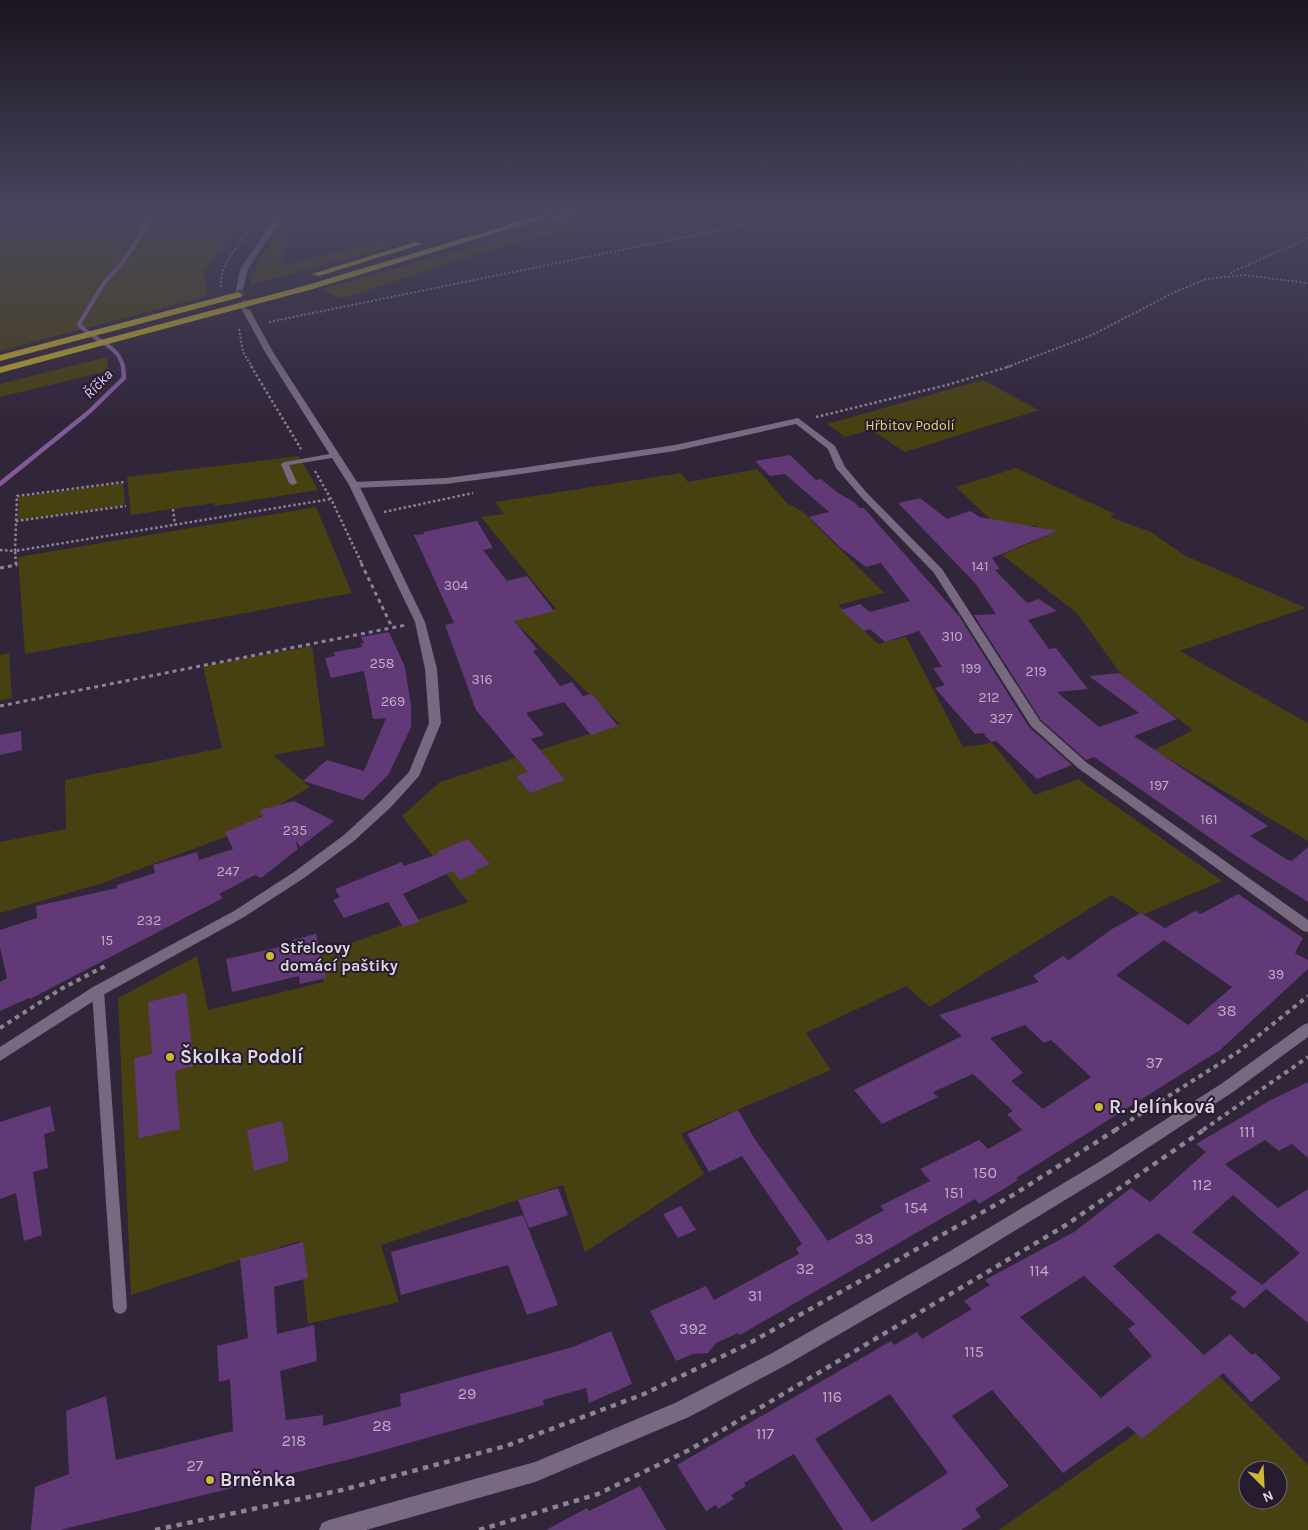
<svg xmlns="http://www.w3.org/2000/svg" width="1308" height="1530" font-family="Karla,sans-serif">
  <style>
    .built { fill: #3c2b45 }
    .green { fill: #474011; fill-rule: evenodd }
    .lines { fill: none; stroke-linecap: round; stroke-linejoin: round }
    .stream-far1 { stroke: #825a99; stroke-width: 4 }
    .stream { stroke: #825a99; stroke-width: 4.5 }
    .building { fill: #603976; fill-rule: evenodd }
    .tertiary-tunnel { stroke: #4b3f52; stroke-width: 8; stroke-dasharray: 8 4; stroke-linecap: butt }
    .path-far4 { stroke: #8d8393; stroke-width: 2; stroke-dasharray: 2 2; stroke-linecap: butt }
    .path-far3 { stroke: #8d8393; stroke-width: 2.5; stroke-dasharray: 2.5 2.5; stroke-linecap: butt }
    .path-far2 { stroke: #8d8393; stroke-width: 3; stroke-dasharray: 4 4; stroke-linecap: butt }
    .path-far1 { stroke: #8d8393; stroke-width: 4; stroke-dasharray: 4.5 4.5; stroke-linecap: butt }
    .path { stroke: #8d8393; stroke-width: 4.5; stroke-dasharray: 5.5 5.5; stroke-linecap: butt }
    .service { fill: #786981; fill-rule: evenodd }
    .minor { fill: #786981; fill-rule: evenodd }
    .tertiary { fill: #786981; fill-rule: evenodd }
    .motorway { fill: #b4a22b; fill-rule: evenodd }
    .poi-dot { fill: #cdb938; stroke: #271b2f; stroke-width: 2 }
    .labels { text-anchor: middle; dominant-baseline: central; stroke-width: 4; stroke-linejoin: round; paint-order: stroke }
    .far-park-label { font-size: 14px; fill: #ebd967; stroke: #271b2f }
    .number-label { font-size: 14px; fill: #beaec7 }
    .far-water-label { font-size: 15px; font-style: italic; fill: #e8c6fd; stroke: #271b2f }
    .poi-label { font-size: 16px; font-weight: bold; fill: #ddd5e2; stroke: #271b2f; text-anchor: start }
    .near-number-label { font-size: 16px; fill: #beaec7 }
    .near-poi-label { font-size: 19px; font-weight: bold; fill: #ddd5e2; stroke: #271b2f; text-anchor: start }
  </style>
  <rect width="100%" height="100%" fill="#312539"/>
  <!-- built -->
  <path class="built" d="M 296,211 L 356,211 L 296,222 Z"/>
  <!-- green -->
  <path class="green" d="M 0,211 L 242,211 L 238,224 L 204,272 L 208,296 L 0,351 Z
    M 603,211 L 646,211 L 489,250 L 351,296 L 341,298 L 322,289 Z
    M 296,218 L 281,260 L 283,263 L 293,263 L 379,241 L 391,247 L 249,285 L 259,261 L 286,219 Z
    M 107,357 L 108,371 L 0,397 L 0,384 Z
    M 983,380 L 1039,410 L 905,452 L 871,430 L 845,437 L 827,424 Z
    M 299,456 L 318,490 L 215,506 L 214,503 L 131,515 L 127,477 Z
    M 1016,468 L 1115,514 L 1110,517 L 1151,532 L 1184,555 L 1306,608 L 1180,651 L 1308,723 L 1308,841 L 1154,750 L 1193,730 L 1123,677 L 1077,613 L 1002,555 L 1046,536 L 1035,525 L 1007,535 L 956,487 Z
    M 757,469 L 787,503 L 803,512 L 884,593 L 838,605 L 878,644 L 906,637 L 963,747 L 992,743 L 1035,795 L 1078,779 L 1222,881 L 1142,915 L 1112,895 L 930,1007 L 906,986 L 806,1033 L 831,1070 L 681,1134 L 704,1174 L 585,1252 L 563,1185 L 381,1245 L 399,1302 L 308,1324 L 299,1241 L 131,1295 L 118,998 L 197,956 L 208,1010 L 324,982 L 320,954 L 468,902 L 402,816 L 440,782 L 620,724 L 513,620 L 556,609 L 481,517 L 504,514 L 495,502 L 681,473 L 688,482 Z
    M 123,483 L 125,505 L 18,520 L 19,497 Z
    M 316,507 L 352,593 L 25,654 L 18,557 Z
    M 312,646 L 325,746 L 273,755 L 310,787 L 225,837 L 100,884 L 0,913 L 0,842 L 66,829 L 65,780 L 222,748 L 203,666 Z
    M 9,653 L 12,698 L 0,701 L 0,655 Z
    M 1218,1375 L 1308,1465 L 1308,1530 L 999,1530 ZM 1248,1470 L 1278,1470 L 1278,1500 L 1248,1500 Z"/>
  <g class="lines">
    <!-- stream-far1 -->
    <path class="stream-far1" d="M 123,367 C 119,344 92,341 79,324 L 104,283 L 122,263 L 136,243 L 152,211"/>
    <!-- stream -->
    <path class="stream" d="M 0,484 L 89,412 L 124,378 L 123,366"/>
  </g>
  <!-- building -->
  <path class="building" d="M 790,455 L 816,480 L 821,479 L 838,493 L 854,502 L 860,508 L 864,508 L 959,616 L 1029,727 L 1072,765 L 1037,779 L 996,741 L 991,742 L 983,733 L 975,734 L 935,688 L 945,685 L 933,668 L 942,667 L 919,631 L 885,642 L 870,629 L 864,631 L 841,610 L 860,604 L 870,612 L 910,601 L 881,563 L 866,567 L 840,547 L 809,517 L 829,512 L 785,474 L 770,476 L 755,461 Z
    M 920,498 L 947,519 L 970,511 L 980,517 L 1057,531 L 992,558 L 1000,569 L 995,570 L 1027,603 L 1039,599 L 1057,611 L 1028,620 L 1049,649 L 1056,648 L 1088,689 L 1057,692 L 1099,727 L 1139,713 L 1089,676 L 1119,673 L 1177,719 L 1134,736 L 1268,826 L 1250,836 L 1288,860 L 1292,861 L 1308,847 L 1308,902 L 1239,858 L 1094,757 L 1086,760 L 1041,720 L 974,615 L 996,614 L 975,583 L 898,503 Z
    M 477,521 L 493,548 L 483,550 L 507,581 L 527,576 L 554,611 L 514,621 L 537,649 L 533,651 L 560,686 L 572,682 L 583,696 L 592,694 L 618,726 L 591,735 L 564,702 L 526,713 L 544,735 L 531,739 L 565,780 L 530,793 L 516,776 L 528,772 L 476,710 L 445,625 L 454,623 L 414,535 L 424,534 L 423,532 Z
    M 389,632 L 405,667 L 411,706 L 411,727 L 389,774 L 363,800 L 303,781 L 327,760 L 364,771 L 386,718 L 373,719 L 364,671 L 331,678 L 325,658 L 335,656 L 334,652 L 362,647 L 361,644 L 364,643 L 361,637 Z
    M 21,731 L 22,750 L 0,755 L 0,735 Z
    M 294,801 L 334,821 L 300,847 L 295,839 L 298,849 L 261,878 L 255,875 L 219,894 L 223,898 L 30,999 L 29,998 L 0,1011 L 0,982 L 7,978 L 0,947 L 0,930 L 37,918 L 36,906 L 117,888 L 117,885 L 155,873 L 153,865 L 197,852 L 199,860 L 233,849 L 225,832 L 263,816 L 260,810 Z
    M 468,839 L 490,864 L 474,871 L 476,873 L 460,880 L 453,871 L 403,894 L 420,922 L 403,927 L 388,902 L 344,918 L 333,900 L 340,897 L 335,889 L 402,862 L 404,866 L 438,854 L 437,852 Z
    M 1238,894 L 1303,938 L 1295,953 L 1308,960 L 1308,969 L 1220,1050 L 1016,1178 L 1018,1180 L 979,1204 L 975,1199 L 740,1335 L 738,1333 L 716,1343 L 708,1353 L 693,1354 L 676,1361 L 650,1311 L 706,1286 L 714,1300 L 799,1254 L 796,1248 L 802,1244 L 742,1156 L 709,1172 L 687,1134 L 738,1110 L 756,1141 L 828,1241 L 884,1210 L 880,1206 L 930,1181 L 920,1169 L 979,1140 L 988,1149 L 1022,1130 L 1007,1114 L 1013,1111 L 973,1074 L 933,1092 L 938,1097 L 882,1124 L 854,1090 L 962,1036 L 939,1015 L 1039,982 L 1033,976 L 1063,956 L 1069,960 L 1112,929 L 1141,913 L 1165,928 L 1195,911 L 1201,914 ZM 1164,940 L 1232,987 L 1188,1025 L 1116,975 ZM 1025,1025 L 1044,1043 L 1051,1040 L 1091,1077 L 1043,1109 L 1011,1081 L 1023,1073 L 990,1038 Z
    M 316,934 L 326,978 L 300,984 L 299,976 L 232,992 L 226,959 L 293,944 L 292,940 Z
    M 186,993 L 194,1066 L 175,1071 L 180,1129 L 139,1138 L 134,1058 L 152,1054 L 148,1002 Z
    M 1308,1082 L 1308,1158 L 1292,1144 L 1279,1151 L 1265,1140 L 1225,1164 L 1278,1208 L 1308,1189 L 1308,1323 L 1264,1287 L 1266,1289 L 1244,1308 L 1230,1298 L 1237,1292 L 1158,1233 L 1113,1266 L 1204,1355 L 1230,1334 L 1252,1355 L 1255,1353 L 1281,1378 L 1251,1402 L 1223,1373 L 1142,1439 L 1128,1426 L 1063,1473 L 992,1390 L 952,1416 L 1009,1486 L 975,1509 L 981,1517 L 961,1530 L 843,1530 L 794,1454 L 744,1483 L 746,1486 L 731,1495 L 734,1499 L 718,1509 L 716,1505 L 706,1511 L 677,1465 L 891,1341 L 894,1345 L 917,1332 L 922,1339 L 972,1309 L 964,1301 L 990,1285 L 985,1280 L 1074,1232 L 1131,1188 L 1150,1202 L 1206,1152 L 1196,1144 L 1269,1101 ZM 1233,1195 L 1300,1253 L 1262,1285 L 1192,1232 ZM 1084,1276 L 1135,1324 L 1128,1329 L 1152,1356 L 1101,1398 L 1020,1317 ZM 890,1394 L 948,1473 L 872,1522 L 815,1439 Z
    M 50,1106 L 55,1131 L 44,1134 L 48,1168 L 33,1172 L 42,1235 L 24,1241 L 16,1193 L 0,1199 L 0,1122 Z
    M 282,1121 L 289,1161 L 254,1171 L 247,1130 Z
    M 558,1188 L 568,1215 L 529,1228 L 518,1200 Z
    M 681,1206 L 696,1230 L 678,1238 L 663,1214 Z
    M 523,1215 L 558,1305 L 527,1315 L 508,1265 L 401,1295 L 391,1252 Z
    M 303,1242 L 308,1278 L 274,1287 L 277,1334 L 314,1325 L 317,1361 L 280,1371 L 286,1420 L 323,1415 L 323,1426 L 401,1406 L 400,1394 L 573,1347 L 611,1331 L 632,1384 L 589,1403 L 586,1388 L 543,1400 L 544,1405 L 359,1457 L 60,1530 L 31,1530 L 35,1487 L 69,1474 L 66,1411 L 106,1396 L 116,1460 L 233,1431 L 230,1379 L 219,1382 L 217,1346 L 248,1338 L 240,1259 Z
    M 640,1486 L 666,1530 L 546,1530 L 587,1508 L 589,1511 Z"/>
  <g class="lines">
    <!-- tertiary-tunnel -->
    <path class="tertiary-tunnel" d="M 239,289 L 246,310"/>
    <!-- path-far4 -->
    <path class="path-far4" d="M 1230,273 L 1308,238
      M 221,287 C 219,255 251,240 258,211
      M 269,322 L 792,215
      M 239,329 L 243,352 L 252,367
      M 1007,367 L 1092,335 L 1173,293 L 1206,279 L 1244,275 L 1308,283"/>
    <!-- path-far3 -->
    <path class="path-far3" d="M 251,366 L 301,449
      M 816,417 L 947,385 L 1011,366
      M 315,471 L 331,499 L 362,564
      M 173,509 L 175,525
      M 384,512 L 473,493
      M 16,521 L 126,506
      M 0,550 L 15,551 L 17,496 L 124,482
      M 16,564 L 15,551 L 331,499"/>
    <!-- path-far2 -->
    <path class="path-far2" d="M 361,563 L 392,627
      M 0,568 L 16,565 L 16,563
      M 0,706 L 406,625"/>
    <!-- path-far1 -->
    <path class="path-far1" d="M 0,1028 L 61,989 L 107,965
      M 1115,1130 L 1238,1052 L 1308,996
      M 1203,1130 L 1308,1057"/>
    <!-- path -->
    <path class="path" d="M 155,1530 L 342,1490 L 506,1446 L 644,1394 L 748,1344 L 1013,1195 L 1117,1129
      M 479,1530 L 598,1494 L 691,1449 L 1066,1225 L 1205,1129"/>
    <!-- service -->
    <path class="service" d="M 277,211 L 311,211 L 279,214 Z
      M 335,453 L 339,455 L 338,457 L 289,465 L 297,483 L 293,485 L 289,483 L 281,464 L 285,462 Z
      M 98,987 L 102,988 L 104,991 L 127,1307 L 125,1312 L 120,1314 L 115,1312 L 113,1307 L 92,991 L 94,988 Z"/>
    <!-- minor -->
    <path class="minor" d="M 798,418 L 835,446 L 845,467 L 867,493 L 942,569 L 1040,721 L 1086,762 L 1308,920 L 1308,932 L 1303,931 L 1078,768 L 1031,726 L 934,573 L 861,497 L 836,468 L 828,449 L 796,424 L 675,451 L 521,474 L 446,484 L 354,488 L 349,485 L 354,482 L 446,478 L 521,468 L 675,445 Z"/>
    <!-- tertiary -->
    <path class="tertiary" d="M 276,211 L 282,211 L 280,220 L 248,269 L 243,289 L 236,291 L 240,269 L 274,220 Z
      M 243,308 L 250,310 L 273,352 L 359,485 L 425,622 L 437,669 L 441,723 L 419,776 L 391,807 L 354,841 L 304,878 L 244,917 L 103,995 L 0,1061 L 0,1047 L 93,987 L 234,911 L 294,872 L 344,835 L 381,801 L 409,772 L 429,723 L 425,669 L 415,622 L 349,485 L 265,352 L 242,310 Z
      M 1308,1023 L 1308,1037 L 1233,1092 L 1111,1172 L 962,1263 L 788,1364 L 689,1417 L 535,1482 L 366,1530 L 319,1530 L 322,1523 L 329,1520 L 535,1462 L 675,1403 L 774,1352 L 950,1251 L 1099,1162 L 1221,1084 L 1303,1025 Z"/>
    <!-- motorway -->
    <path class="motorway" d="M 555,211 L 568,211 L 313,289 L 0,373 L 0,367 L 307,285 Z
      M 573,211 L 586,211 L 555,221 L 551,219 Z
      M 415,242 L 422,244 L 319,276 L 312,274 Z
      M 238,292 L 242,295 L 241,297 L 0,361 L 0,355 Z"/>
  </g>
  <!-- sky -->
  <linearGradient id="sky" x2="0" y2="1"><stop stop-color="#1b141f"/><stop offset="0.5" stop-color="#48465f"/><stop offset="1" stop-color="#48465f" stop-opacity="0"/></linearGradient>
  <rect width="1308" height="425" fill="url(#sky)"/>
  <!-- markers -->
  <g class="poi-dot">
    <circle cx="270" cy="956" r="5"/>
    <circle cx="170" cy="1057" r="5"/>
    <circle cx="1099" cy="1107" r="5"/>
    <circle cx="210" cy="1480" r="5"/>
  </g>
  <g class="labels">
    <!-- far-park labels -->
    <g class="far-park-label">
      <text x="910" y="425">Hřbitov Podolí</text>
    </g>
    <!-- number labels -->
    <g class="number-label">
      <text x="980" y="566">141</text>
      <text x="456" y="585">304</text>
      <text x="952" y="636">310</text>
      <text x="382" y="663">258</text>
      <text x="971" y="668">199</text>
      <text x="1036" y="671">219</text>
      <text x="482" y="679">316</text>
      <text x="989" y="697">212</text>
      <text x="393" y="701">269</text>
      <text x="1001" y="718">327</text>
      <text x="1159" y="785">197</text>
      <text x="1209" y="819">161</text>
      <text x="295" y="830">235</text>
      <text x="228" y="871">247</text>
      <text x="149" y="920">232</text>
      <text x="107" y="940">15</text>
      <text x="1276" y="974">39</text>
    </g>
    <!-- far-water labels -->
    <g class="far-water-label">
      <text transform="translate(98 384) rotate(-46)">Říčka</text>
    </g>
    <!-- poi labels -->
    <g class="poi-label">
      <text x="280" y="947">Střelcovy<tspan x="280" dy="18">domácí paštiky</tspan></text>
    </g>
    <!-- near-number labels -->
    <g class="near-number-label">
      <text x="1227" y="1010">38</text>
      <text x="1154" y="1062">37</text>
      <text x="1247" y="1131">111</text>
      <text x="985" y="1172">150</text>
      <text x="1202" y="1184">112</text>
      <text x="954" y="1192">151</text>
      <text x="916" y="1207">154</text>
      <text x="864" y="1238">33</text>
      <text x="805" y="1268">32</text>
      <text x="1039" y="1270">114</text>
      <text x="755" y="1295">31</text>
      <text x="693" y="1328">392</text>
      <text x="974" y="1351">115</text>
      <text x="467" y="1393">29</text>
      <text x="832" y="1396">116</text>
      <text x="382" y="1425">28</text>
      <text x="765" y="1433">117</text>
      <text x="294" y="1440">218</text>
      <text x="195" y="1465">27</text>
    </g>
    <!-- near-poi labels -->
    <g class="near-poi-label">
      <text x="180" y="1057">Školka Podolí</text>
      <text x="1109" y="1107">R. Jelínková</text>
      <text x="220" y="1480">Brněnka</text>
    </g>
  </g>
  <!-- north arrow -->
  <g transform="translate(1263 1485) rotate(156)"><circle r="24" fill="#271b2f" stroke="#706577"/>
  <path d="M0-4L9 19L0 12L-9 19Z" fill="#cdb938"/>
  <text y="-8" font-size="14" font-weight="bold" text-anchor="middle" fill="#ddd5e2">N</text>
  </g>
</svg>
